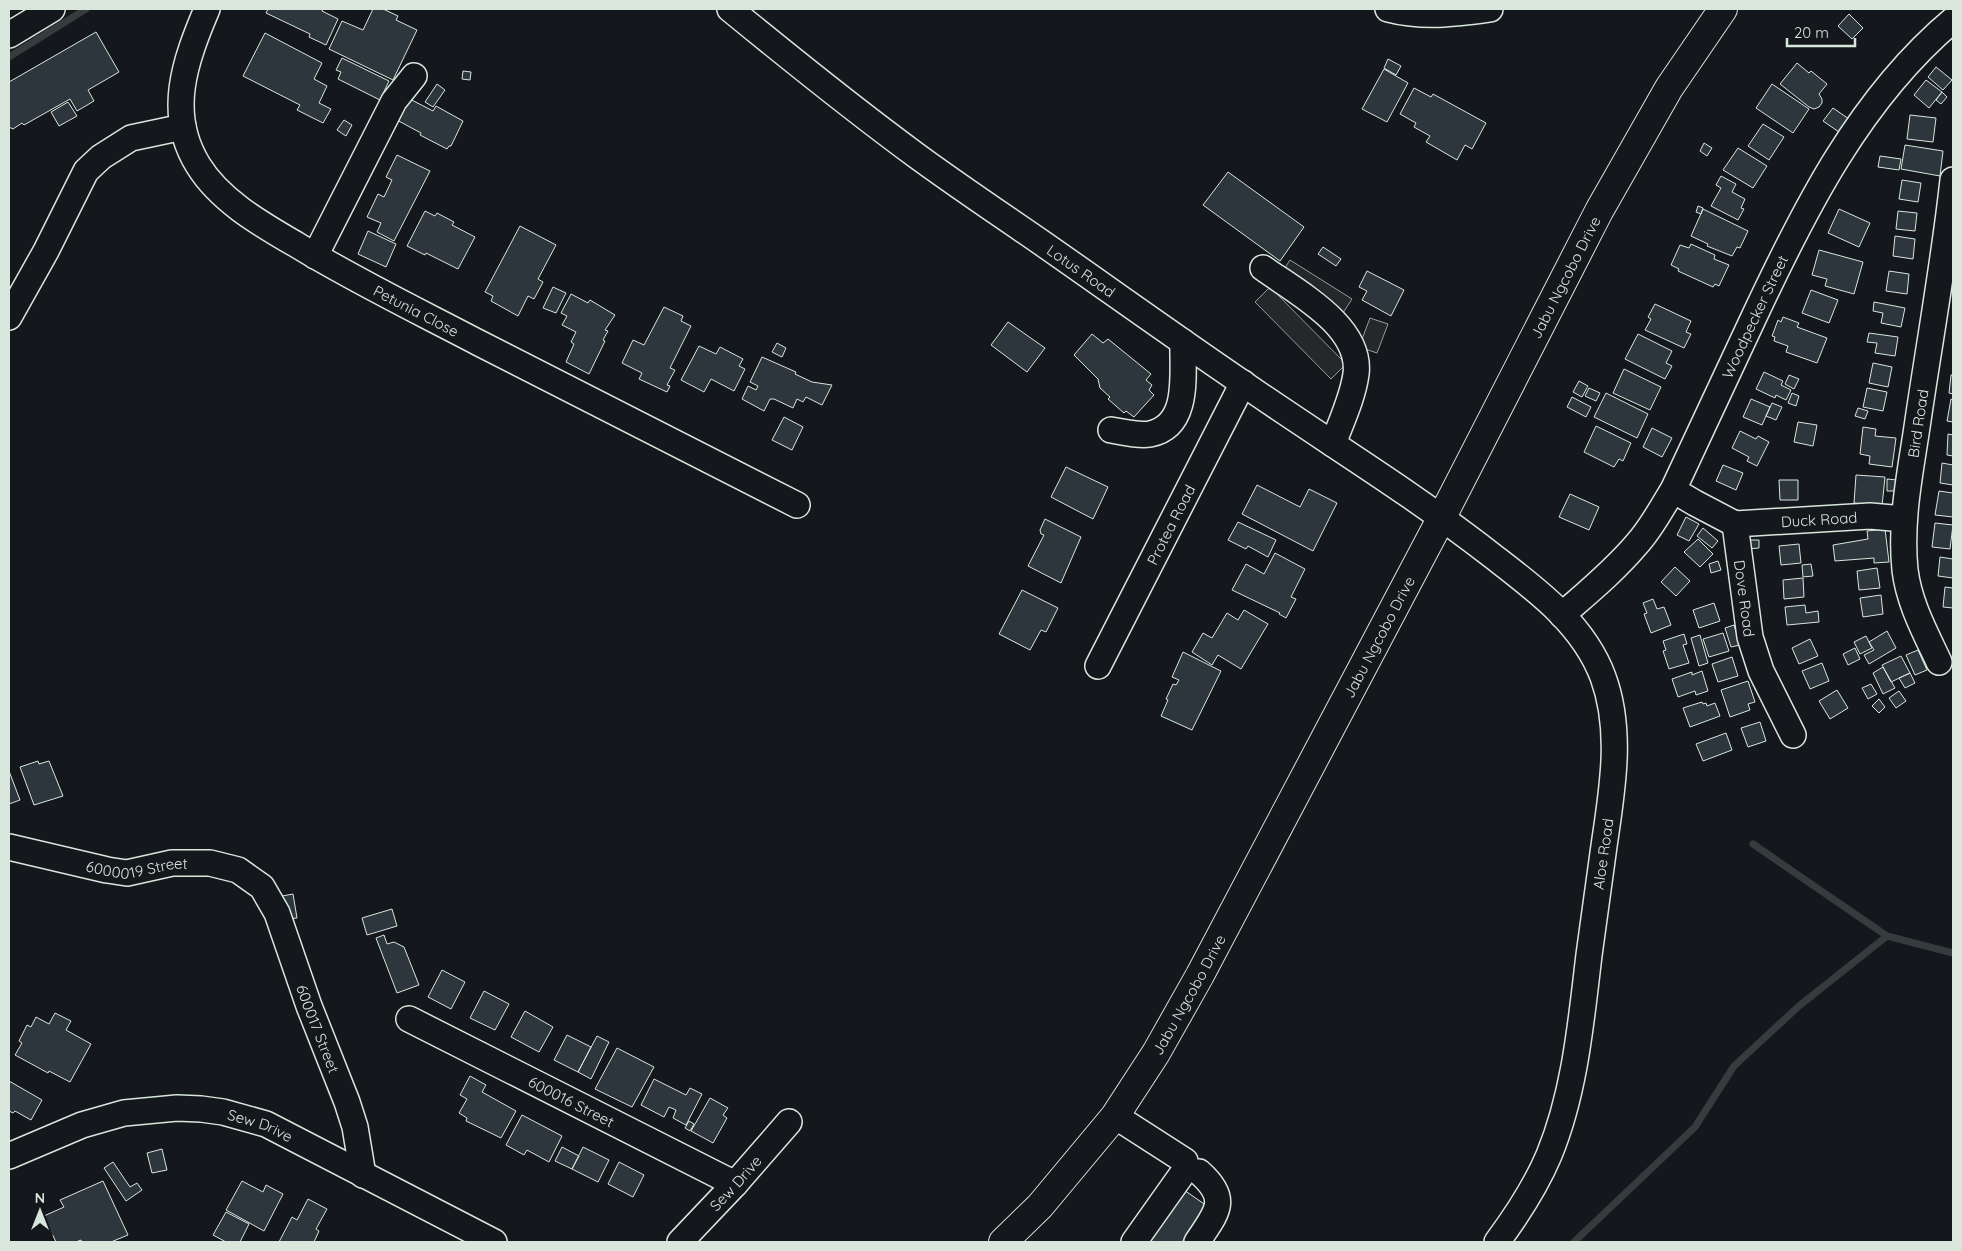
<svg xmlns="http://www.w3.org/2000/svg" width="1962" height="1251" font-family="Quicksand,sans-serif">
  <style>
    .parking { fill: #24282b; stroke: #939e99 }
    .lines { fill: none; stroke-linecap: round; stroke-linejoin: round }
    .stream { stroke: #363b3e; stroke-width: 7 }
    .building { fill: #2c363c; stroke: #d8e6dc }
    .minor-casing { stroke: #d8e6dc; stroke-width: 28 }
    .major-casing { stroke: #d8e6dc; stroke-width: 30 }
    .minor { stroke: #14181c; stroke-width: 25 }
    .major { stroke: #14181c; stroke-width: 28 }
    .labels { text-anchor: middle; dominant-baseline: central; stroke-width: 4; stroke-linejoin: round; paint-order: stroke }
    .street-label { font-size: 15px; fill: #d8e6dc; stroke: #14181c }
  </style>
  <rect width="100%" height="100%" fill="#14181c"/>
  <!-- parking -->
  <path class="parking" d="M 1290,260 L 1352,299 L 1341,316 L 1279,277 Z
    M 1270,287 L 1346,364 L 1331,379 L 1255,302 Z
    M 1370,318 L 1388,324 L 1377,353 L 1359,347 Z"/>
  <g class="lines">
    <!-- stream -->
    <path class="stream" d="M 9,57 L 86,9
      M 1753,844 L 1887,936 L 1953,953
      M 1574,1242 L 1695,1127 L 1734,1066 L 1799,1006 L 1887,936"/>
  </g>
  <!-- building -->
  <path class="building" d="M 268,9 L 323,9 L 322,11 L 338,19 L 326,45 L 309,37 L 310,34 L 266,13 Z
    M 373,9 L 383,9 L 398,16 L 396,20 L 417,30 L 393,80 L 329,49 L 342,21 L 363,30 Z
    M 1849,14 L 1863,28 L 1852,39 L 1838,26 Z
    M 96,32 L 119,72 L 88,90 L 94,101 L 77,111 L 70,99 L 24,125 L 22,123 L 13,129 L 9,127 L 9,82 Z
    M 265,33 L 322,63 L 314,79 L 327,86 L 319,103 L 331,109 L 323,123 L 297,110 L 300,105 L 243,76 Z
    M 342,58 L 389,81 L 380,100 L 338,79 L 341,72 L 336,70 Z
    M 1388,59 L 1401,66 L 1396,75 L 1384,68 Z
    M 1797,63 L 1809,73 L 1811,71 L 1827,84 L 1819,94 L 1822,99 L 1822,103 L 1819,107 L 1814,109 L 1809,107 L 1780,84 Z
    M 1936,67 L 1952,80 L 1943,90 L 1928,77 Z
    M 1384,69 L 1408,83 L 1387,122 L 1362,109 Z
    M 463,71 L 471,72 L 470,80 L 462,79 Z
    M 1926,80 L 1942,92 L 1929,108 L 1914,95 Z
    M 437,84 L 445,90 L 433,107 L 425,102 Z
    M 1772,84 L 1809,109 L 1793,133 L 1756,108 Z
    M 1414,88 L 1431,97 L 1433,94 L 1486,123 L 1472,149 L 1465,145 L 1457,160 L 1426,142 L 1430,136 L 1414,127 L 1416,123 L 1400,114 Z
    M 1942,92 L 1947,97 L 1941,104 L 1936,100 Z
    M 406,97 L 433,111 L 436,106 L 463,121 L 451,146 L 449,146 L 447,149 L 420,135 L 421,133 L 395,119 Z
    M 68,102 L 77,116 L 59,126 L 51,112 Z
    M 1833,108 L 1849,119 L 1839,132 L 1823,121 Z
    M 1910,115 L 1936,118 L 1933,142 L 1907,139 Z
    M 344,120 L 352,125 L 346,136 L 337,130 Z
    M 1763,124 L 1784,137 L 1769,160 L 1748,146 Z
    M 1704,143 L 1712,148 L 1707,156 L 1700,151 Z
    M 1905,145 L 1943,151 L 1940,176 L 1901,169 Z
    M 1738,148 L 1767,166 L 1753,188 L 1723,170 Z
    M 397,155 L 430,171 L 394,241 L 377,232 L 381,223 L 367,217 L 378,194 L 384,197 L 392,180 L 386,177 Z
    M 1880,156 L 1901,159 L 1899,170 L 1878,167 Z
    M 1228,172 L 1304,227 L 1280,261 L 1203,205 Z
    M 1721,176 L 1736,184 L 1732,192 L 1745,199 L 1741,208 L 1744,209 L 1738,220 L 1711,206 L 1721,188 L 1716,185 Z
    M 1902,180 L 1921,183 L 1918,202 L 1899,199 Z
    M 1698,206 L 1703,208 L 1701,214 L 1696,212 Z
    M 1703,209 L 1748,231 L 1740,248 L 1737,247 L 1732,256 L 1707,246 L 1708,244 L 1691,236 Z
    M 1839,209 L 1870,223 L 1859,247 L 1828,233 Z
    M 425,211 L 435,216 L 437,213 L 454,222 L 452,225 L 475,237 L 458,269 L 426,253 L 425,255 L 407,246 Z
    M 1898,211 L 1917,213 L 1915,231 L 1896,229 Z
    M 520,226 L 556,245 L 538,279 L 543,282 L 534,299 L 528,296 L 518,316 L 491,301 L 493,296 L 485,292 Z
    M 368,231 L 396,244 L 386,267 L 358,254 Z
    M 1895,236 L 1915,239 L 1913,259 L 1893,256 Z
    M 1691,244 L 1715,255 L 1714,259 L 1729,265 L 1719,286 L 1715,284 L 1713,287 L 1678,271 L 1679,269 L 1671,265 L 1680,245 L 1689,248 Z
    M 1323,247 L 1341,259 L 1336,266 L 1318,254 Z
    M 1819,250 L 1863,262 L 1854,294 L 1825,286 L 1827,279 L 1812,275 Z
    M 1367,271 L 1404,290 L 1391,316 L 1362,300 L 1367,291 L 1359,287 Z
    M 1889,271 L 1909,274 L 1907,294 L 1886,291 Z
    M 553,287 L 566,293 L 556,313 L 543,308 Z
    M 1811,290 L 1838,300 L 1829,323 L 1802,313 Z
    M 571,294 L 588,303 L 590,300 L 615,315 L 605,330 L 608,331 L 603,340 L 605,341 L 589,374 L 566,362 L 574,344 L 571,342 L 576,332 L 562,325 L 567,316 L 561,313 Z
    M 1874,302 L 1905,308 L 1901,327 L 1881,323 L 1883,313 L 1873,311 Z
    M 1655,304 L 1691,321 L 1686,332 L 1691,334 L 1684,348 L 1645,330 L 1651,319 L 1648,317 Z
    M 664,307 L 683,316 L 681,321 L 691,326 L 670,368 L 675,370 L 667,385 L 670,386 L 667,392 L 639,379 L 642,373 L 622,363 L 633,340 L 644,345 Z
    M 1783,317 L 1799,323 L 1797,327 L 1827,338 L 1817,363 L 1786,352 L 1788,346 L 1774,341 L 1775,337 L 1772,336 L 1778,320 L 1781,322 Z
    M 1008,322 L 1045,348 L 1027,372 L 991,345 Z
    M 1869,333 L 1898,337 L 1895,356 L 1875,353 L 1877,343 L 1867,342 Z
    M 1092,334 L 1103,343 L 1108,339 L 1151,374 L 1146,380 L 1152,385 L 1149,390 L 1154,395 L 1134,417 L 1126,411 L 1124,413 L 1108,399 L 1110,397 L 1100,388 L 1098,379 L 1074,355 Z
    M 1638,334 L 1672,351 L 1666,363 L 1672,366 L 1665,379 L 1625,359 Z
    M 777,343 L 786,348 L 782,357 L 772,352 Z
    M 699,346 L 716,354 L 720,347 L 743,359 L 739,366 L 745,369 L 734,391 L 711,379 L 704,392 L 681,380 Z
    M 762,357 L 796,372 L 795,374 L 812,382 L 832,385 L 822,405 L 806,397 L 803,402 L 797,399 L 793,408 L 774,399 L 770,399 L 764,411 L 742,399 L 748,386 L 756,390 L 758,386 L 750,382 Z
    M 1873,363 L 1892,367 L 1888,387 L 1869,383 Z
    M 1624,369 L 1661,387 L 1650,410 L 1613,393 Z
    M 1764,372 L 1783,381 L 1781,385 L 1791,390 L 1786,400 L 1776,395 L 1775,398 L 1756,389 Z
    M 1789,375 L 1799,379 L 1794,389 L 1785,384 Z
    M 1951,375 L 1953,375 L 1953,394 L 1949,393 Z
    M 1579,381 L 1588,386 L 1582,397 L 1573,392 Z
    M 1589,388 L 1600,393 L 1596,401 L 1585,396 Z
    M 1867,388 L 1887,392 L 1883,411 L 1863,407 Z
    M 1606,393 L 1648,414 L 1637,438 L 1594,417 Z
    M 1792,393 L 1799,396 L 1796,406 L 1788,403 Z
    M 1572,397 L 1591,407 L 1586,417 L 1567,407 Z
    M 1751,399 L 1770,407 L 1762,425 L 1743,417 Z
    M 1951,399 L 1953,400 L 1953,422 L 1947,421 Z
    M 1772,403 L 1782,407 L 1776,420 L 1766,416 Z
    M 1858,408 L 1868,411 L 1865,419 L 1855,416 Z
    M 784,417 L 803,427 L 792,450 L 772,440 Z
    M 1798,422 L 1817,425 L 1813,446 L 1794,442 Z
    M 1596,426 L 1631,443 L 1623,461 L 1619,459 L 1614,467 L 1584,452 Z
    M 1863,427 L 1876,429 L 1875,436 L 1896,438 L 1892,467 L 1869,464 L 1870,456 L 1860,454 Z
    M 1652,428 L 1672,438 L 1662,457 L 1643,447 Z
    M 1740,431 L 1756,439 L 1758,436 L 1769,442 L 1757,466 L 1747,461 L 1749,457 L 1732,448 Z
    M 1948,434 L 1953,435 L 1953,456 L 1947,455 Z
    M 1942,463 L 1953,465 L 1953,485 L 1940,483 Z
    M 1723,465 L 1743,473 L 1736,490 L 1716,481 Z
    M 1066,467 L 1108,487 L 1093,519 L 1051,497 Z
    M 1856,475 L 1885,477 L 1882,506 L 1854,503 Z
    M 1887,479 L 1897,480 L 1896,491 L 1887,491 Z
    M 1779,480 L 1798,480 L 1798,500 L 1780,500 Z
    M 1257,485 L 1300,507 L 1309,489 L 1337,503 L 1313,551 L 1242,514 Z
    M 1939,491 L 1953,493 L 1953,517 L 1935,515 Z
    M 1570,494 L 1599,507 L 1589,530 L 1559,517 Z
    M 1686,517 L 1699,524 L 1689,541 L 1677,535 Z
    M 1045,519 L 1081,537 L 1061,583 L 1028,566 L 1044,535 L 1041,534 L 1040,530 Z
    M 1238,522 L 1276,540 L 1268,557 L 1248,546 L 1246,549 L 1228,540 Z
    M 1935,523 L 1953,525 L 1950,549 L 1932,547 Z
    M 1703,528 L 1718,541 L 1712,548 L 1697,536 Z
    M 1885,529 L 1889,562 L 1874,563 L 1874,558 L 1835,561 L 1833,545 L 1868,539 L 1867,531 Z
    M 1698,539 L 1713,554 L 1700,567 L 1684,552 Z
    M 1748,540 L 1759,540 L 1759,548 L 1748,549 Z
    M 1799,544 L 1801,563 L 1781,565 L 1779,546 Z
    M 1275,553 L 1305,569 L 1291,597 L 1296,599 L 1286,618 L 1279,614 L 1280,613 L 1232,590 L 1246,564 L 1264,574 Z
    M 1940,557 L 1953,559 L 1953,578 L 1938,576 Z
    M 1718,561 L 1721,570 L 1711,573 L 1709,564 Z
    M 1811,564 L 1813,576 L 1803,577 L 1802,565 Z
    M 1675,567 L 1690,581 L 1676,596 L 1661,582 Z
    M 1877,568 L 1880,588 L 1859,590 L 1857,571 Z
    M 1803,578 L 1804,597 L 1784,599 L 1783,580 Z
    M 1945,587 L 1953,588 L 1953,608 L 1943,607 Z
    M 1022,590 L 1058,608 L 1046,632 L 1041,630 L 1030,650 L 999,634 Z
    M 1881,595 L 1883,614 L 1863,617 L 1860,598 Z
    M 1653,599 L 1657,609 L 1664,607 L 1671,625 L 1651,633 L 1644,614 L 1647,613 L 1643,603 Z
    M 1714,603 L 1720,621 L 1699,628 L 1693,610 Z
    M 1805,605 L 1806,613 L 1818,611 L 1819,622 L 1787,625 L 1785,607 Z
    M 1244,610 L 1268,624 L 1241,669 L 1218,655 L 1212,665 L 1192,652 L 1203,633 L 1212,638 L 1227,613 L 1238,620 Z
    M 1734,625 L 1740,645 L 1731,647 L 1725,628 Z
    M 1887,631 L 1896,648 L 1869,664 L 1864,655 L 1874,650 L 1869,642 Z
    M 1723,633 L 1729,651 L 1709,657 L 1703,639 Z
    M 1684,634 L 1687,644 L 1683,645 L 1689,663 L 1669,669 L 1663,651 L 1666,650 L 1663,641 Z
    M 1700,635 L 1708,663 L 1699,666 L 1691,638 Z
    M 1866,636 L 1872,648 L 1860,654 L 1854,642 Z
    M 1810,639 L 1818,656 L 1799,664 L 1792,648 Z
    M 1855,648 L 1860,659 L 1848,665 L 1843,654 Z
    M 1918,650 L 1927,670 L 1915,675 L 1906,655 Z
    M 1183,652 L 1221,671 L 1192,730 L 1161,716 L 1168,700 L 1166,699 L 1173,684 L 1176,685 L 1179,680 L 1172,677 Z
    M 1901,656 L 1910,673 L 1891,682 L 1882,665 Z
    M 1732,657 L 1738,676 L 1718,682 L 1712,664 Z
    M 1822,663 L 1829,681 L 1810,689 L 1802,671 Z
    M 1883,667 L 1895,688 L 1883,694 L 1873,673 Z
    M 1702,671 L 1708,691 L 1696,695 L 1695,691 L 1678,697 L 1672,679 L 1692,672 L 1692,675 Z
    M 1910,673 L 1915,683 L 1905,688 L 1899,678 Z
    M 1748,681 L 1755,702 L 1748,704 L 1750,710 L 1730,717 L 1721,690 Z
    M 1871,684 L 1877,694 L 1868,699 L 1862,688 Z
    M 1837,690 L 1848,708 L 1830,719 L 1819,701 Z
    M 1899,691 L 1906,701 L 1896,708 L 1889,698 Z
    M 1879,699 L 1885,707 L 1879,713 L 1872,706 Z
    M 1702,702 L 1703,704 L 1706,703 L 1707,706 L 1715,703 L 1720,716 L 1690,727 L 1683,708 Z
    M 1760,722 L 1766,741 L 1748,747 L 1741,728 Z
    M 1726,733 L 1732,750 L 1703,761 L 1696,744 Z
    M 38,761 L 39,764 L 49,761 L 63,796 L 34,805 L 20,767 Z
    M 9,771 L 20,800 L 9,804 Z
    M 293,894 L 297,918 L 286,919 L 282,896 Z
    M 392,909 L 397,926 L 367,935 L 362,918 Z
    M 384,935 L 387,944 L 394,942 L 404,947 L 419,985 L 397,993 L 376,938 Z
    M 442,970 L 465,982 L 451,1009 L 428,997 Z
    M 484,991 L 509,1004 L 495,1030 L 470,1018 Z
    M 525,1011 L 553,1027 L 539,1052 L 511,1037 Z
    M 55,1013 L 71,1021 L 66,1030 L 91,1044 L 70,1082 L 49,1071 L 48,1073 L 15,1055 L 22,1043 L 19,1041 L 27,1025 L 31,1027 L 36,1017 L 49,1024 Z
    M 567,1035 L 591,1047 L 578,1072 L 554,1060 Z
    M 597,1036 L 609,1042 L 591,1079 L 578,1072 Z
    M 617,1048 L 654,1067 L 632,1107 L 595,1089 Z
    M 470,1076 L 486,1085 L 482,1092 L 516,1111 L 501,1138 L 466,1121 L 467,1118 L 459,1113 L 467,1099 L 460,1095 Z
    M 654,1079 L 686,1095 L 690,1088 L 702,1094 L 686,1125 L 673,1118 L 676,1110 L 669,1107 L 664,1117 L 641,1105 Z
    M 9,1081 L 42,1100 L 31,1120 L 15,1111 L 13,1113 L 9,1111 Z
    M 710,1098 L 728,1108 L 723,1115 L 727,1118 L 713,1143 L 691,1131 Z
    M 522,1115 L 562,1136 L 549,1162 L 527,1150 L 524,1155 L 506,1145 Z
    M 689,1121 L 694,1124 L 690,1131 L 685,1128 Z
    M 562,1147 L 579,1156 L 572,1169 L 555,1161 Z
    M 583,1147 L 609,1160 L 598,1182 L 572,1169 Z
    M 162,1149 L 167,1170 L 152,1173 L 147,1153 Z
    M 113,1162 L 130,1187 L 137,1183 L 142,1190 L 126,1201 L 104,1168 Z
    M 619,1162 L 644,1175 L 633,1197 L 608,1184 Z
    M 103,1181 L 128,1235 L 111,1242 L 82,1242 L 81,1240 L 76,1242 L 56,1242 L 44,1216 L 64,1207 L 60,1200 Z
    M 242,1181 L 263,1192 L 266,1185 L 283,1194 L 264,1231 L 226,1210 Z
    M 1184,1190 L 1207,1206 L 1182,1242 L 1148,1242 Z
    M 308,1199 L 327,1209 L 316,1229 L 319,1231 L 314,1242 L 279,1242 L 292,1217 L 297,1220 Z
    M 226,1212 L 249,1224 L 240,1242 L 226,1242 L 213,1235 Z"/>
  <g class="lines">
    <defs>
      <g id="minor">
        <path id="s1" d="M 207,9 C 185,61 166,113 198,165 C 220,201 261,224 297,245 C 356,281 418,311 479,343 C 585,397 691,451 797,505"/>
        <path id="s2" d="M 730,9 C 791,59 853,109 917,156 C 958,186 1000,214 1042,243 C 1108,289 1172,335 1238,380 C 1321,438 1409,491 1490,554 C 1534,588 1583,623 1603,677 C 1623,731 1612,791 1604,846 C 1599,882 1594,919 1589,955 C 1581,1022 1575,1092 1549,1155 C 1536,1186 1517,1215 1497,1242"/>
        <path d="M 1388,9 C 1422,18 1455,14 1490,9"/>
        <path d="M 9,35 L 52,9"/>
        <path d="M 315,256 L 394,101 L 414,76"/>
        <path d="M 1263,268 C 1296,292 1362,326 1356,374 C 1353,397 1341,422 1333,444"/>
        <path d="M 9,317 L 46,251 L 86,171 L 101,157 L 131,138 L 183,127"/>
        <path d="M 1111,430 C 1124,432 1137,436 1150,434 C 1191,426 1182,372 1183,342"/>
        <path id="s3" d="M 1673,490 L 1695,503 L 1735,524 L 1870,516 L 1904,519"/>
        <path id="s4" d="M 1735,524 L 1750,637 L 1761,671 L 1793,735"/>
        <path id="s5" d="M 1562,615 C 1587,593 1614,571 1636,545 C 1651,529 1661,509 1673,490 C 1700,433 1726,376 1753,319 C 1804,210 1860,98 1953,20"/>
        <path id="s6" d="M 1939,662 C 1925,632 1909,603 1905,570 C 1900,521 1910,474 1917,427 C 1929,344 1944,263 1953,180"/>
        <path id="s7" d="M 1098,666 L 1243,383"/>
        <path id="s8" d="M 9,847 L 107,870 L 127,873 L 172,863 L 210,863 L 238,870 L 262,887 L 277,913 L 309,1006 L 347,1102 L 355,1127 L 363,1175"/>
        <path id="s9" d="M 409,1019 L 735,1184"/>
        <path d="M 1115,1116 L 1185,1161"/>
        <path id="s10" d="M 9,1156 L 82,1125 L 124,1113 L 177,1108 L 201,1109 L 223,1112 L 266,1124 L 494,1242"/>
        <path id="s11" d="M 680,1242 L 735,1184 L 789,1122"/>
        <path d="M 1134,1242 L 1185,1170"/>
        <path d="M 1197,1242 C 1216,1213 1231,1200 1199,1172"/>
      </g>
      <g id="major">
        <path id="s12" d="M 1003,1242 L 1040,1206 L 1115,1116 L 1156,1053 L 1200,975 L 1442,517 L 1599,211 L 1669,88 L 1723,9"/>
      </g>
    </defs>
    <!-- minor casing -->
    <use href="#minor" class="minor-casing"/>
    <!-- major casing -->
    <use href="#major" class="major-casing"/>
    <!-- minor -->
    <use href="#minor" class="minor"/>
    <!-- major -->
    <use href="#major" class="major"/>
  </g>
  <g class="labels">
    <!-- street labels -->
    <g class="street-label">
      <text stroke="none"><textPath href="#s2" startOffset="438">Lotus Road</textPath></text>
      <text stroke="none"><textPath href="#s12" startOffset="1121">Jabu Ngcobo Drive</textPath></text>
      <text stroke="none"><textPath href="#s1" startOffset="428">Petunia Close</textPath></text>
      <text stroke="none"><textPath href="#s5" startOffset="360">Woodpecker Street</textPath></text>
      <text stroke="none"><textPath href="#s6" startOffset="246">Bird Road</textPath></text>
      <text stroke="none"><textPath href="#s3" startOffset="155">Duck Road</textPath></text>
      <text stroke="none"><textPath href="#s7" startOffset="159">Protea Road</textPath></text>
      <text stroke="none"><textPath href="#s4" startOffset="75">Dove Road</textPath></text>
      <text stroke="none"><textPath href="#s12" startOffset="716">Jabu Ngcobo Drive</textPath></text>
      <text transform="translate(1603 854) rotate(-82)">Aloe Road</text>
      <text stroke="none"><textPath href="#s8" startOffset="131">6000019 Street</textPath></text>
      <text stroke="none"><textPath href="#s12" startOffset="311">Jabu Ngcobo Drive</textPath></text>
      <text stroke="none"><textPath href="#s8" startOffset="416">600017 Street</textPath></text>
      <text stroke="none"><textPath href="#s9" startOffset="182">600016 Street</textPath></text>
      <text stroke="none"><textPath href="#s10" startOffset="262">Sew Drive</textPath></text>
      <text stroke="none"><textPath href="#s11" startOffset="81">Sew Drive</textPath></text>
    </g>
  </g>
  <!-- border -->
  <rect width="1962" height="1251" fill="none" stroke="#d8e6dc" stroke-width="20"/>
  <!-- north arrow -->
  <g transform="translate(40 1211)" stroke="#14181c" stroke-width="4" paint-order="stroke">
  <path d="M0-4L9 19L0 12L-9 19Z" fill="#d8e6dc"/>
  <text y="-8" font-size="14" font-weight="bold" text-anchor="middle" fill="#d8e6dc">N</text>
  </g>
  <!-- scale -->
  <path d="M1787 38v8h68v-8" fill="none" stroke="#d8e6dc" stroke-width="2.5"/>
  <text x="1794" y="38" font-size="15" fill="#d8e6dc" stroke="#14181c" stroke-width="4" paint-order="stroke">20 m</text>
</svg>
